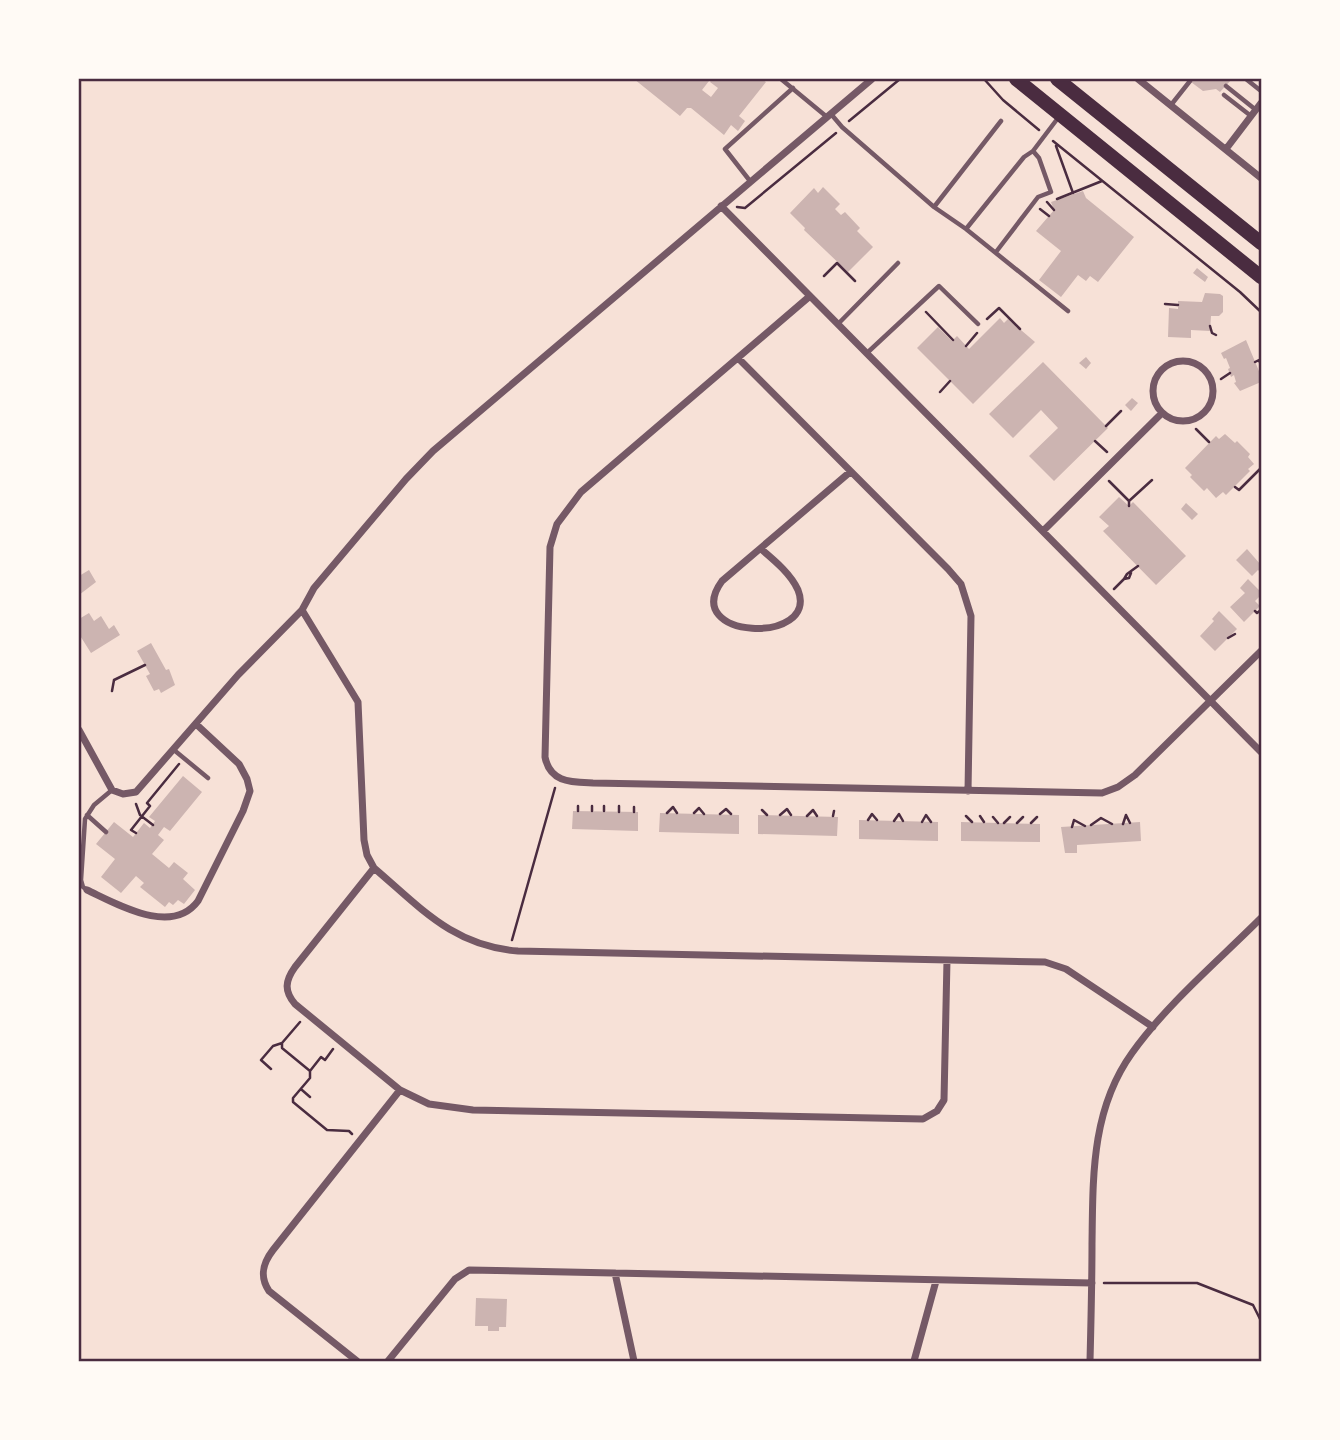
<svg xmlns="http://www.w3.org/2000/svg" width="1340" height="1440" font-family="Cabin,sans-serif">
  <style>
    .building { fill: #ccb4b1 }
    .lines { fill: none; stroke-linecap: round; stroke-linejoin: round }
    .path { stroke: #4a2c40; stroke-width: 2.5 }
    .service { stroke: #755966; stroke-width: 4.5 }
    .minor { stroke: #755966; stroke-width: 7 }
    .primary { stroke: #4a2c40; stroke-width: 14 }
    .neatline { fill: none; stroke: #4a2c40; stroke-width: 2.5 }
  </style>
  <rect width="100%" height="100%" fill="#f7e1d7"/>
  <!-- building -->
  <path class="building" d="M 634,79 L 706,79 L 709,81 L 702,90 L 711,97 L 718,88 L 710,82 L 712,79 L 761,79 L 766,82 L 739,116 L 745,121 L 738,131 L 731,125 L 724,135 L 691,108 L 687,108 L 680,116 Z
    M 1187,79 L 1232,79 L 1220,92 L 1216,89 L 1203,91 Z
    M 823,187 L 840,204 L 835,209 L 841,215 L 845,212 L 860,228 L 857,231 L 873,247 L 848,272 L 804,230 L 805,228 L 790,213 L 814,188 L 818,193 Z
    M 1083,191 L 1086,198 L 1134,237 L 1098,282 L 1090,276 L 1086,281 L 1078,275 L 1061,297 L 1039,280 L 1061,251 L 1036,231 L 1054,210 L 1051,202 Z
    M 1197,268 L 1208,277 L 1205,282 L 1193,273 Z
    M 1205,293 L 1220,294 L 1223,296 L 1223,312 L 1219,316 L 1211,316 L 1210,331 L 1191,330 L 1191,338 L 1168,337 L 1169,308 L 1178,309 L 1178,301 L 1202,302 Z
    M 1000,318 L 1004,323 L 1008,319 L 1035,342 L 973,404 L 917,348 L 938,327 L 952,341 L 957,336 L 969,349 Z
    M 1246,340 L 1261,376 L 1261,382 L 1240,391 L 1234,383 L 1236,382 L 1234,375 L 1231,377 L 1228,369 L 1230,368 L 1226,358 L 1224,359 L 1221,353 Z
    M 1086,357 L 1091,363 L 1086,369 L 1079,363 Z
    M 1043,362 L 1108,428 L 1054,481 L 1029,456 L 1058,428 L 1041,410 L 1013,438 L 989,414 Z
    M 1132,398 L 1138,403 L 1131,411 L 1125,405 Z
    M 1225,434 L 1235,443 L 1237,441 L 1250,454 L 1248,457 L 1254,464 L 1248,469 L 1250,471 L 1226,495 L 1223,492 L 1216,498 L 1207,488 L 1204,491 L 1190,477 L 1192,475 L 1185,468 L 1216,436 L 1219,439 Z
    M 1119,497 L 1129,506 L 1133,502 L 1186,556 L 1156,585 L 1103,531 L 1109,526 L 1099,517 Z
    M 1186,503 L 1198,514 L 1192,520 L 1181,509 Z
    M 1247,549 L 1261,565 L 1261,573 L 1258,570 L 1252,576 L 1236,560 Z
    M 89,570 L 96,582 L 79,595 L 79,576 Z
    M 1248,579 L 1261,592 L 1261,595 L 1255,601 L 1260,606 L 1244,622 L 1230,607 L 1245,593 L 1240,588 Z
    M 1219,611 L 1237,629 L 1215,651 L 1200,636 L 1214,621 L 1212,619 Z
    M 89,613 L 94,621 L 101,616 L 109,629 L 114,625 L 120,635 L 91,653 L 79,634 L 79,619 Z
    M 151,643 L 166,670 L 169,669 L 175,685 L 161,693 L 159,689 L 154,691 L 146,676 L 150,674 L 137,651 Z
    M 183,776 L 202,792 L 170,831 L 164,827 L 158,835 L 164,840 L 152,854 L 169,868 L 174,862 L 188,873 L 183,879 L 195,890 L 184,904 L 178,900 L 173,905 L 169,902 L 165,907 L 140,887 L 144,883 L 136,876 L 121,893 L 101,877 L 115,859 L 96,844 L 114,822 L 133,837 L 144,823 L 150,828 L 155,821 L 149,817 Z
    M 573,811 L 638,812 L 638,831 L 572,829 Z
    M 660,813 L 739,815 L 739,834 L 659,832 Z
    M 758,815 L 838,817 L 837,836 L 758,834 Z
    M 859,820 L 938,822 L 938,841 L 859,839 Z
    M 961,822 L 1040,824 L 1040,842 L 961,841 Z
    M 1140,822 L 1141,841 L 1077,845 L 1077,853 L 1065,853 L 1061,827 Z
    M 476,1298 L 507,1299 L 506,1327 L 499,1327 L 499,1331 L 488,1331 L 488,1326 L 475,1326 Z"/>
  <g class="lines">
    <!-- path -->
    <path class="path" d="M 984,79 L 1003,100 L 1039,130
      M 849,121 L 900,79
      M 1053,141 L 1240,292 L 1261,312
      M 1056,146 L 1073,193
      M 1057,199 L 1102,181
      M 1047,202 L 1054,210
      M 737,207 L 745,208 L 836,133
      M 1040,209 L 1049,216
      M 824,276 L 837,263 L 855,281
      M 1165,304 L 1178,305
      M 926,312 L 953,340
      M 987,319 L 999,308 L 1020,329
      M 1210,326 L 1212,333 L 1216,335
      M 966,346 L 977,333
      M 1255,362 L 1259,360 L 1261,365
      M 1221,379 L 1230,373
      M 940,392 L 950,381
      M 1106,426 L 1121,411
      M 1196,429 L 1209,442
      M 1095,441 L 1107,452
      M 1109,481 L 1129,501 L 1129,506
      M 1235,487 L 1239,490 L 1261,468
      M 1129,501 L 1152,480
      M 1131,573 L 1129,578 L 1124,579 L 1127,574 L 1138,566
      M 1114,589 L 1124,579
      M 1255,611 L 1257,613 L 1261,610
      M 1228,638 L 1235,634
      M 112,691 L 114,680 L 145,665
      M 136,804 L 140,815 L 153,825
      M 619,806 L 619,812
      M 634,807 L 634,812
      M 762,810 L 767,815
      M 578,811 L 578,806
      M 592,811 L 592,806
      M 604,811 L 604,806
      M 667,813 L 673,807 L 677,813
      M 694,813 L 699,808 L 704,814
      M 720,814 L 726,809 L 731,814
      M 780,815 L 787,809 L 791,815
      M 807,816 L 813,810 L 817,816
      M 833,816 L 834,811
      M 966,816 L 972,822
      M 980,816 L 984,822
      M 993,817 L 998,823
      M 868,820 L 872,814 L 877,820
      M 894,821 L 899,814 L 903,821
      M 922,822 L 926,815 L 931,822
      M 1004,823 L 1010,817
      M 1017,823 L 1023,817
      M 1031,823 L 1037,817
      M 1123,824 L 1126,815 L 1130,823
      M 1091,825 L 1101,818 L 1112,824
      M 1072,827 L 1074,820 L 1085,826
      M 136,833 L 131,830 L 150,806 L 147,803 L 179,764
      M 512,940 L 555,788
      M 300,1022 L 282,1043 L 282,1048 L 310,1071
      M 333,1049 L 325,1060 L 321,1057 L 310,1071 L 310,1078 L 293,1098 L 293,1102 L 327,1130 L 349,1131 L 352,1134
      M 271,1069 L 261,1060 L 273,1046 L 282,1043
      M 302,1090 L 310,1097
      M 1104,1283 L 1197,1283 L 1253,1305 L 1261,1321"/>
    <!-- service -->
    <path class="service" d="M 781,79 L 827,117
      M 1246,79 L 1261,91
      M 1226,86 L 1256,110
      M 1224,95 L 1251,116
      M 1171,105 L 1190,81
      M 831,114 L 842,127 L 934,207 L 966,229 L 1068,311
      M 750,181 L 725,149 L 793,88
      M 934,207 L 1001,121
      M 966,229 L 1024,157 L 1033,151 L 1058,118
      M 996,252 L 1038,197 L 1051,192 L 1039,158 L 1033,151
      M 838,324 L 898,263
      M 867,353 L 939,286 L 978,324
      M 174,750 L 208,778
      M 87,815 L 106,832
      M 87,890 L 83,887 L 81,880 L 85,819 L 94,805 L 112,790"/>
    <!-- minor -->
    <path class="minor" d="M 1138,79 L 1261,178
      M 1226,149 L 1261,103
      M 721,206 L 1261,752
      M 810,296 L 581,492 L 557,524 L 550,547 L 545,757 C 550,783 572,782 593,783 L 1102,793 L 1118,787 L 1135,775 L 1261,651
      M 739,359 L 948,569 L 961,584 L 971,616 L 968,791
      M1153 391a30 30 0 1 1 60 0a30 30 0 1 1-60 0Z
      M 1043,531 L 1162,413
      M 761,549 C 774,560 791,574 798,590 C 820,645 679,640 722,581 L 850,472
      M 302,610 L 358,702 L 364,840 L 367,855 L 374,868 C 421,908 453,946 518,951 L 1045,962 L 1066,969 L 1153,1027
      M 79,730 L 112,790 L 123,794 L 136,792 L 238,675 L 302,610 L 314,588 L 406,479 L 433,451 L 872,79
      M 374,868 L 295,967 C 285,981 284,991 295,1004 L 400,1090 L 429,1104 L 473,1110 L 923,1119 L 937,1111 L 944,1100 L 947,960
      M 87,890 C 119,905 172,936 198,901 L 243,811 L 250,791 L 247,779 L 239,764 L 196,724
      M 615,1273 L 634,1361
      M 357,1361 L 269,1291 C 259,1276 263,1263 273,1250 L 400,1090
      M 388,1361 L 455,1279 L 469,1270 L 1092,1283
      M 914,1361 L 936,1281
      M 1090,1361 C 1091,1322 1092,1283 1092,1244 C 1093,1177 1091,1110 1132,1053 C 1167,1004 1218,961 1261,918"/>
    <!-- primary -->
    <path class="primary" d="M 1016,79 L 1261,277
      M 1057,79 L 1261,243"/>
  </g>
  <!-- border -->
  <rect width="1340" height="1440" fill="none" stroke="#fffaf5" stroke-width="161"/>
  <rect x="80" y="80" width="1180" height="1280" class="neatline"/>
</svg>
